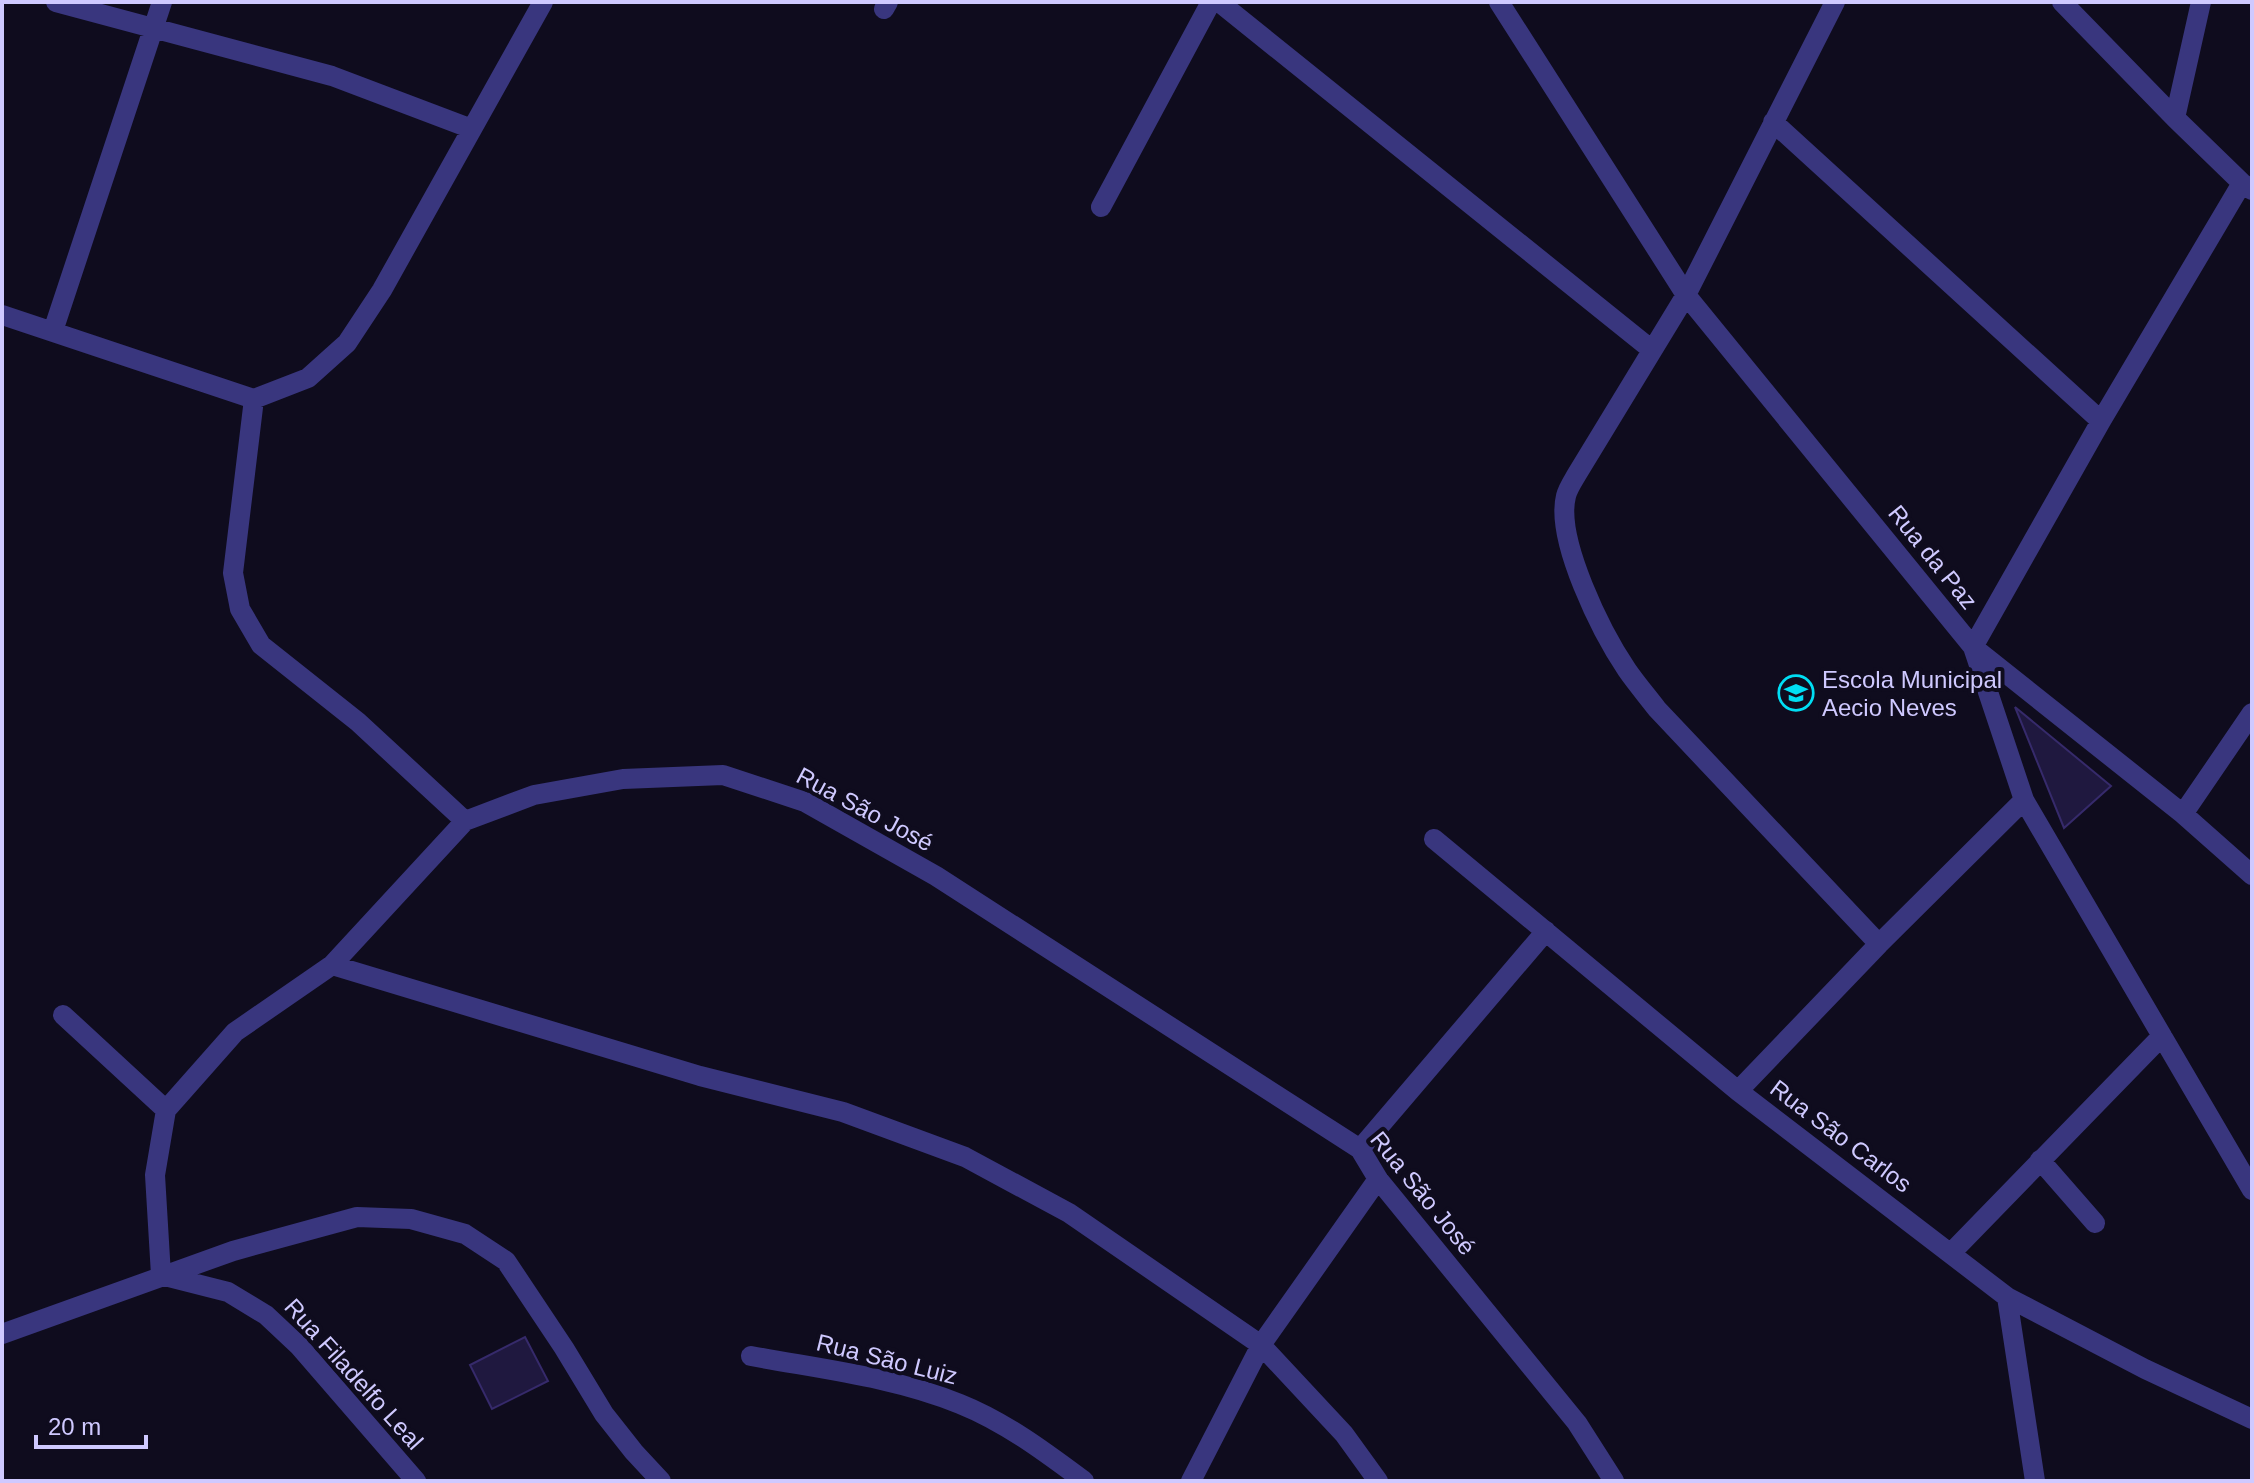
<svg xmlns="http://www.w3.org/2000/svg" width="2254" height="1483" font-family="Helvetica,sans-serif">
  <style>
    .building { fill: #1f183f; stroke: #362a6b; stroke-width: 2 }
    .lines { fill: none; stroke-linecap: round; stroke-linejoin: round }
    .minor { stroke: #39367e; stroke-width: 20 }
    .labels { text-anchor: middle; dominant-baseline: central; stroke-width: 8; stroke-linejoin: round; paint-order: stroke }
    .street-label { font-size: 24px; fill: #cfc9ff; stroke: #0f0c1e }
    .poi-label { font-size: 24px; fill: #cfc9ff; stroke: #0f0c1e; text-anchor: start }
  </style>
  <rect width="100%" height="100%" fill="#0f0c1e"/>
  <!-- building -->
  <path class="building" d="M 2015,707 L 2111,786 L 2064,828 Z
    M 525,1337 L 548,1381 L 492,1409 L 470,1365 Z"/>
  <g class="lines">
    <!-- minor -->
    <path class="minor" d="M 56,2 L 332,76 L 472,129
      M 1219,2 L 1652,350
      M 1499,2 L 1686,295 L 1973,647 L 2024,800 L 2252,1190
      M 1835,2 L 1686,295 L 1577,474 C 1573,481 1568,488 1566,496 C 1555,540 1602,633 1627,670 C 1636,683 1647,696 1657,709 L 1879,944
      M 2062,2 L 2175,118 L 2242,183 L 2252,190
      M 884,9 L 888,2
      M 2175,118 L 2201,2
      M 1773,122 L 2101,421
      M 2242,183 L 2101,421 L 1973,647 L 2183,814 L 2252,875
      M 1101,207 L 1211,2
      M 2,315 L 254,399 L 308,378 L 347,343 L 382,290 L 543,2
      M 53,331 L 162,2
      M 254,399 L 233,573 L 240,609 L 261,645 L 358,722 L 465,821
      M 2183,814 L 2252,713
      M 1434,839 L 1738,1091 L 2007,1297 L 2145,1369 L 2252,1419
      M 332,965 L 700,1076 L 843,1112 L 965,1157 L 1069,1213 L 1261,1345 L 1344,1434 L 1378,1481
      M 63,1015 L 166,1110
      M 1738,1091 L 1879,944 L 2024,800
      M 1360,1149 L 1546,931
      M 2040,1160 L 2095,1223
      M 1952,1252 L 2162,1036
      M 161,1275 L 155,1175 L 166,1110 L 235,1032 L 332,965 L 465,821 L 534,795 L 623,779 L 723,775 L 805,802 L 936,876 L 1360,1149 L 1378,1179 L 1577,1423 L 1614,1481
      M 161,1275 L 228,1292 L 266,1315 L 299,1346 L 416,1481
      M 2007,1297 L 2035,1481
      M 2,1334 L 233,1251 L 357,1217 L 411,1219 L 465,1234 L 506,1261 L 564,1348 L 604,1414 L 634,1452 L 661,1481
      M 751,1356 C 820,1369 894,1377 960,1404 C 1005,1422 1045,1452 1084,1481
      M 1191,1481 L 1261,1345 L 1378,1179"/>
  </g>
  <!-- icons -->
  <defs>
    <symbol id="school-ring" viewBox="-11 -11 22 22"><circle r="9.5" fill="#0f0c1e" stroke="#00def4" stroke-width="1.5"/><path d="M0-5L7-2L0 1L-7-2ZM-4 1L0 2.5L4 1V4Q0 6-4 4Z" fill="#00def4"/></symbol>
  </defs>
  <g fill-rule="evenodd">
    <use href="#school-ring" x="1776" y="673" width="40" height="40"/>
  </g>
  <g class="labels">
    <!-- street labels -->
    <g class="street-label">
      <text transform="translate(1933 557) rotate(51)">Rua da Paz</text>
      <text transform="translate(865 809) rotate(28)">Rua São José</text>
      <text transform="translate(1841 1136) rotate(37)">Rua São Carlos</text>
      <text transform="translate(1423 1193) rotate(51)">Rua São José</text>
      <text transform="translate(887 1359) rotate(14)">Rua São Luiz</text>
      <text transform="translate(354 1374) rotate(48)">Rua Filadelfo Leal</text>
    </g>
    <!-- poi labels -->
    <g class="poi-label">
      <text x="1822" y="679">Escola Municipal<tspan x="1822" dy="28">Aecio Neves</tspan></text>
    </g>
  </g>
  <!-- border -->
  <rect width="2254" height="1483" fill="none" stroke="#cfc9ff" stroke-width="8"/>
  <!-- scale -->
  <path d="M36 1435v12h110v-12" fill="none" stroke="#cfc9ff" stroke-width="4"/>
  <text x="48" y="1435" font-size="24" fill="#cfc9ff" stroke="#0f0c1e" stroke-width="6" paint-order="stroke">20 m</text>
</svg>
